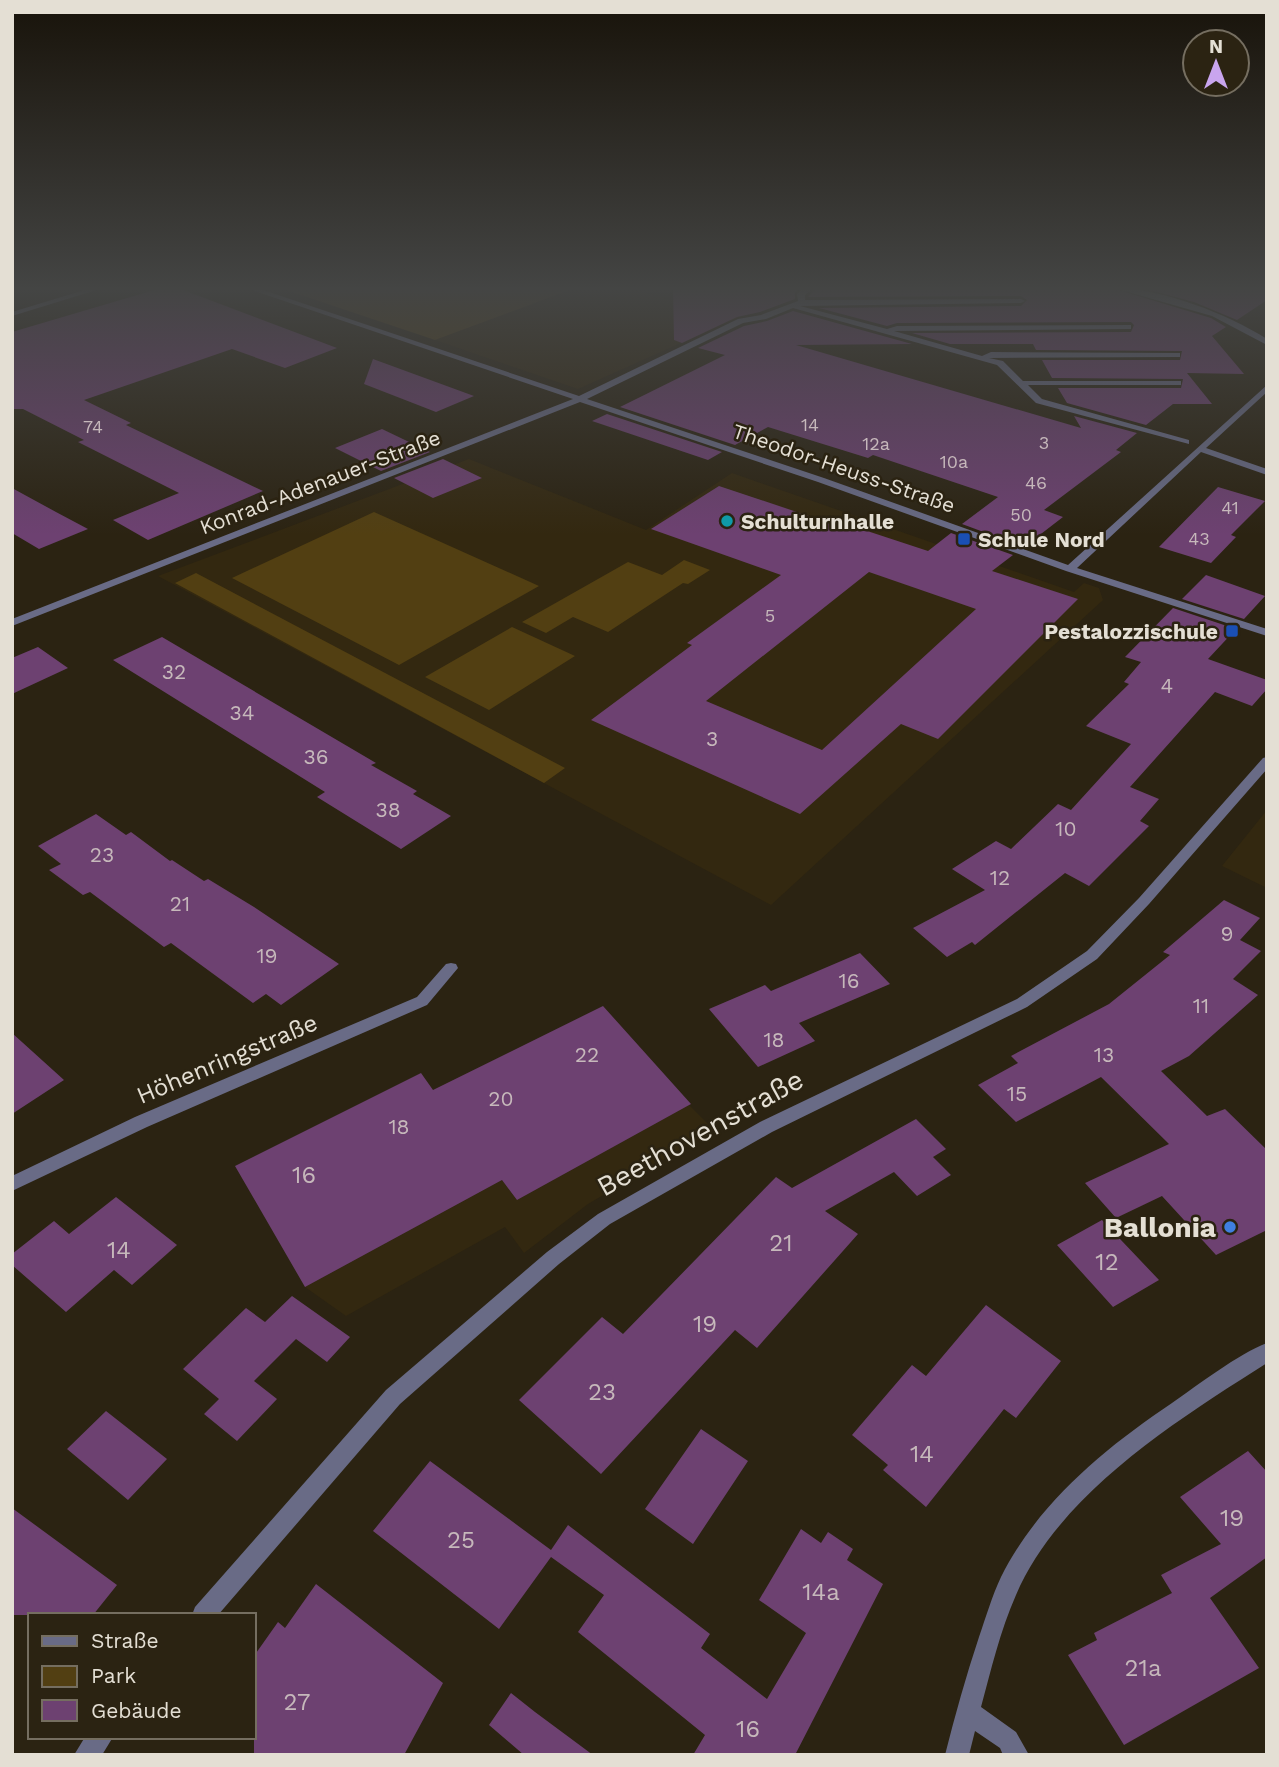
<svg xmlns="http://www.w3.org/2000/svg" width="1279" height="1767" font-family="'Work Sans',sans-serif">
  <style>
    .built { fill: #332810 }
    .green { fill: #523f12 }
    .building { fill: #6d4171; fill-rule: evenodd }
    .lines { fill: none; stroke-linecap: round; stroke-linejoin: round }
    .street { fill: #696b86; fill-rule: evenodd }
    .culture-dot { fill: #0f9aa8; stroke: #2b2312; stroke-width: 2.5 }
    .transit-dot { fill: #1a4fb4; stroke: #2b2312; stroke-width: 2.5 }
    .shop-dot { fill: #3f7fe0; stroke: #2b2312; stroke-width: 2.5 }
    .labels { text-anchor: middle; dominant-baseline: central; stroke-width: 5; stroke-linejoin: round; paint-order: stroke }
    .far-number-label { font-size: 18px; fill: #c6b8bb }
    .far-street-label { font-size: 21px; fill: #e4dfd4; stroke: #2b2312 }
    .far-poi-label { font-size: 21px; font-weight: bold; fill: #e4dfd4; stroke: #2b2312; text-anchor: start }
    .number-label { font-size: 21px; fill: #c6b8bb }
    .street-label { font-size: 24px; fill: #e4dfd4; stroke: #2b2312 }
    .near-number-label { font-size: 24px; fill: #c6b8bb }
    .near-street-label { font-size: 28px; fill: #e4dfd4; stroke: #2b2312 }
    .near-poi-label { font-size: 28px; font-weight: bold; fill: #e4dfd4; stroke: #2b2312; text-anchor: end }
  </style>
  <rect width="100%" height="100%" fill="#2b2312"/>
  <!-- built -->
  <path class="built" d="M 575,288 L 625,288 L 739,317 L 578,389 L 435,340 Z
    M 469,459 L 646,530 L 732,473 L 1074,592 L 1084,583 L 1099,588 L 1103,600 L 771,905 L 158,576 Z
    M 1267,810 L 1267,888 L 1222,866 Z
    M 689,1105 L 714,1130 L 588,1204 L 524,1253 L 505,1227 L 346,1316 L 305,1287 L 502,1180 L 517,1200 Z"/>
  <!-- green -->
  <path class="green" d="M 280,288 L 575,288 L 435,340 Z
    M 374,512 L 539,586 L 399,665 L 232,578 Z
    M 684,560 L 710,570 L 688,584 L 683,583 L 608,632 L 573,617 L 546,633 L 522,622 L 628,562 L 662,575 Z
    M 196,573 L 565,768 L 544,783 L 175,583 Z
    M 512,627 L 575,656 L 489,710 L 425,677 Z"/>
  <!-- building -->
  <path class="building" d="M 161,288 L 178,288 L 337,348 L 285,368 L 232,349 L 84,400 L 131,423 L 126,425 L 263,491 L 148,540 L 113,520 L 179,493 L 78,442 L 84,440 L 23,409 L 12,409 L 12,332 Z
    M 673,288 L 800,288 L 795,292 L 795,299 L 760,312 L 737,317 L 682,343 L 674,340 Z
    M 816,288 L 1112,288 L 1211,318 L 1226,327 L 1212,336 L 1244,374 L 1187,373 L 1212,404 L 1173,404 L 1146,425 L 1067,403 L 1058,388 L 1181,388 L 1183,379 L 1052,378 L 1042,360 L 1180,360 L 1182,351 L 1036,350 L 1033,344 L 950,344 L 912,333 L 1131,332 L 1134,325 L 1131,322 L 897,323 L 887,326 L 819,308 L 1021,306 L 1027,300 L 1021,296 L 808,297 Z
    M 1142,288 L 1267,288 L 1267,300 L 1237,320 L 1194,302 Z
    M 793,311 L 912,344 L 796,345 L 1081,428 L 1074,416 L 1137,433 L 1116,450 L 1121,452 L 1044,510 L 1063,517 L 1024,547 L 962,524 L 998,497 L 873,455 L 868,458 L 768,427 L 735,445 L 620,407 L 725,355 L 698,348 L 744,326 L 767,321 Z
    M 373,359 L 474,396 L 436,412 L 364,384 Z
    M 607,414 L 722,452 L 708,460 L 592,421 Z
    M 382,429 L 430,452 L 381,471 L 335,448 Z
    M 443,459 L 482,478 L 433,498 L 394,478 Z
    M 719,486 L 845,528 L 849,525 L 928,551 L 951,533 L 1013,555 L 992,571 L 1078,599 L 938,739 L 901,724 L 800,814 L 591,720 L 692,645 L 687,643 L 781,575 L 651,529 ZM 869,572 L 976,609 L 822,750 L 706,701 Z
    M 1218,487 L 1265,501 L 1231,535 L 1236,537 L 1211,563 L 1159,547 Z
    M 12,488 L 56,512 L 88,529 L 39,549 L 12,533 Z
    M 1206,575 L 1265,596 L 1244,619 L 1182,599 Z
    M 1173,608 L 1236,629 L 1208,659 L 1267,680 L 1267,689 L 1252,706 L 1215,692 L 1130,787 L 1159,799 L 1140,821 L 1149,826 L 1089,886 L 1065,873 L 975,945 L 972,942 L 947,957 L 913,928 L 985,890 L 952,869 L 996,841 L 1011,849 L 1058,804 L 1071,810 L 1131,744 L 1086,726 L 1129,684 L 1124,682 L 1141,662 L 1125,657 Z
    M 162,637 L 376,763 L 371,765 L 417,791 L 413,794 L 451,816 L 401,849 L 317,797 L 325,792 L 113,660 Z
    M 38,647 L 68,668 L 12,694 L 12,658 Z
    M 96,814 L 126,835 L 131,832 L 170,861 L 172,860 L 204,881 L 208,879 L 254,907 L 339,964 L 281,1005 L 266,994 L 253,1003 L 171,943 L 164,947 L 90,892 L 83,895 L 49,870 L 61,864 L 38,846 Z
    M 1224,900 L 1260,918 L 1240,940 L 1261,951 L 1233,979 L 1258,995 L 1189,1056 L 1161,1071 L 1207,1116 L 1225,1109 L 1267,1150 L 1267,1230 L 1216,1255 L 1162,1196 L 1116,1218 L 1085,1183 L 1169,1144 L 1101,1077 L 1016,1122 L 978,1085 L 1018,1063 L 1011,1056 L 1109,1004 L 1170,955 L 1163,952 Z
    M 860,953 L 890,984 L 799,1023 L 815,1041 L 758,1067 L 709,1009 L 765,985 L 771,991 Z
    M 603,1006 L 691,1104 L 517,1200 L 502,1180 L 305,1287 L 235,1166 L 421,1073 L 433,1090 Z
    M 12,1033 L 64,1080 L 12,1114 Z
    M 916,1119 L 946,1149 L 933,1157 L 951,1175 L 917,1196 L 894,1172 L 825,1211 L 858,1234 L 757,1348 L 735,1330 L 601,1474 L 519,1400 L 602,1317 L 623,1334 L 776,1177 L 792,1188 Z
    M 116,1197 L 177,1245 L 132,1285 L 114,1270 L 66,1312 L 12,1265 L 12,1254 L 54,1221 L 69,1234 Z
    M 1102,1220 L 1159,1280 L 1113,1307 L 1057,1245 Z
    M 292,1296 L 350,1337 L 327,1362 L 296,1339 L 254,1381 L 277,1399 L 237,1441 L 204,1414 L 219,1399 L 183,1369 L 246,1308 L 265,1322 Z
    M 986,1305 L 1061,1361 L 1016,1418 L 1004,1409 L 926,1507 L 883,1470 L 888,1465 L 852,1435 L 912,1365 L 926,1376 Z
    M 106,1411 L 167,1459 L 128,1500 L 67,1449 Z
    M 701,1429 L 748,1461 L 693,1544 L 645,1509 Z
    M 1248,1451 L 1267,1472 L 1267,1557 L 1210,1598 L 1259,1668 L 1124,1745 L 1068,1655 L 1097,1640 L 1094,1633 L 1172,1593 L 1161,1575 L 1221,1544 L 1180,1497 Z
    M 430,1461 L 551,1550 L 568,1525 L 710,1634 L 701,1648 L 767,1699 L 806,1633 L 759,1600 L 801,1529 L 821,1543 L 828,1532 L 853,1549 L 847,1560 L 883,1584 L 795,1755 L 693,1755 L 705,1735 L 578,1632 L 604,1595 L 551,1557 L 499,1629 L 373,1531 Z
    M 12,1508 L 117,1585 L 93,1615 L 12,1615 Z
    M 316,1584 L 443,1683 L 404,1755 L 254,1755 L 254,1656 L 278,1622 L 285,1628 Z
    M 511,1693 L 535,1712 L 593,1755 L 524,1755 L 489,1725 Z"/>
  <g class="lines">
    <!-- street -->
    <path class="street" d="M 91,288 L 103,288 L 12,316 L 12,312 Z
      M 246,288 L 257,288 L 579,396 L 738,319 L 761,315 L 798,301 L 797,294 L 804,288 L 813,288 L 805,295 L 805,300 L 1021,299 L 1025,301 L 1021,303 L 800,306 L 887,329 L 897,326 L 1131,325 L 1131,329 L 1128,329 L 894,331 L 982,356 L 991,352 L 1180,353 L 1180,357 L 1177,357 L 989,358 L 1003,361 L 1023,381 L 1181,381 L 1181,385 L 1028,385 L 1042,399 L 1189,440 L 1189,444 L 1036,403 L 997,365 L 793,308 L 766,319 L 743,323 L 587,399 L 824,478 L 1068,565 L 1267,385 L 1267,392 L 1206,448 L 1267,469 L 1267,475 L 1201,452 L 1077,568 L 1267,629 L 1267,636 L 1066,571 L 818,482 L 580,402 L 12,626 L 12,619 L 573,399 Z
      M 1114,288 C 1161,288 1228,314 1267,339 L 1267,345 L 1212,316 Z
      M 1267,757 L 1267,769 L 1149,904 L 1097,959 L 1027,1007 L 772,1132 L 610,1224 L 559,1264 L 400,1404 L 218,1615 L 192,1615 L 195,1607 L 386,1390 L 547,1252 L 598,1214 L 760,1122 L 1017,999 L 1087,951 L 1139,898 L 1263,758 Z
      M 451,963 L 456,964 L 458,968 L 427,1005 L 147,1127 L 12,1191 L 12,1176 L 135,1117 L 417,997 L 446,964 Z
      M 1267,1343 L 1267,1363 C 1177,1420 1059,1494 1016,1595 C 1000,1631 991,1670 981,1707 L 1016,1732 L 1029,1755 L 1003,1755 L 1000,1748 L 975,1731 L 969,1755 L 945,1755 C 955,1715 966,1676 979,1637 C 986,1617 992,1596 1001,1577 C 1038,1503 1105,1448 1172,1403 C 1198,1385 1238,1354 1267,1343 Z
      M 85,1737 L 113,1737 L 102,1755 L 74,1755 Z"/>
  </g>
  <!-- sky -->
  <linearGradient id="sky" x2="0" y2="1"><stop stop-color="#18130a"/><stop offset="0.54" stop-color="#444544"/><stop offset="1" stop-color="#444544" stop-opacity="0"/></linearGradient>
  <rect width="1279" height="535" fill="url(#sky)"/>
  <!-- markers -->
  <circle class="culture-dot" cx="727" cy="521" r="7"/>
  <g class="transit-dot">
    <rect x="957" y="532" width="14" height="14" rx="3.5"/>
    <rect x="1225" y="624" width="14" height="14" rx="3.5"/>
  </g>
  <circle class="shop-dot" cx="1230" cy="1227" r="7"/>
  <g class="labels">
    <!-- far-number labels -->
    <g class="far-number-label">
      <text x="810" y="424">14</text>
      <text x="93" y="426">74</text>
      <text x="1044" y="442">3</text>
      <text x="876" y="443">12a</text>
      <text x="954" y="461">10a</text>
      <text x="1036" y="482">46</text>
      <text x="1230" y="507">41</text>
      <text x="1021" y="514">50</text>
      <text x="1199" y="538">43</text>
      <text x="770" y="615">5</text>
    </g>
    <!-- far-street labels -->
    <g class="far-street-label">
      <text transform="translate(844 468) rotate(19)">Theodor-Heuss-Straße</text>
      <text transform="translate(320 482) rotate(-21)">Konrad-Adenauer-Straße</text>
    </g>
    <!-- far-poi labels -->
    <g class="far-poi-label">
      <text x="741" y="521">Schulturnhalle</text>
      <text x="978" y="539">Schule Nord</text>
      <text x="1218" y="631" text-anchor="end">Pestalozzischule</text>
    </g>
    <!-- number labels -->
    <g class="number-label">
      <text x="174" y="671">32</text>
      <text x="1167" y="685">4</text>
      <text x="242" y="712">34</text>
      <text x="712" y="738">3</text>
      <text x="316" y="756">36</text>
      <text x="388" y="809">38</text>
      <text x="1066" y="828">10</text>
      <text x="102" y="854">23</text>
      <text x="1000" y="877">12</text>
      <text x="180" y="903">21</text>
      <text x="1227" y="933">9</text>
      <text x="267" y="955">19</text>
      <text x="849" y="980">16</text>
      <text x="1201" y="1005">11</text>
      <text x="774" y="1039">18</text>
      <text x="587" y="1054">22</text>
      <text x="1104" y="1054">13</text>
      <text x="1017" y="1093">15</text>
      <text x="501" y="1098">20</text>
      <text x="399" y="1126">18</text>
    </g>
    <!-- street labels -->
    <g class="street-label">
      <text transform="translate(227 1059) rotate(-23)">Höhenringstraße</text>
    </g>
    <!-- near-number labels -->
    <g class="near-number-label">
      <text x="304" y="1175">16</text>
      <text x="781" y="1243">21</text>
      <text x="119" y="1250">14</text>
      <text x="1107" y="1262">12</text>
      <text x="705" y="1324">19</text>
      <text x="602" y="1392">23</text>
      <text x="922" y="1454">14</text>
      <text x="1232" y="1518">19</text>
      <text x="461" y="1540">25</text>
      <text x="821" y="1592">14a</text>
      <text x="1143" y="1668">21a</text>
      <text x="297" y="1702">27</text>
      <text x="748" y="1729">16</text>
    </g>
    <!-- near-street labels -->
    <g class="near-street-label">
      <text transform="translate(700 1133) rotate(-29)">Beethovenstraße</text>
    </g>
    <!-- near-poi labels -->
    <g class="near-poi-label">
      <text x="1216" y="1227">Ballonia</text>
    </g>
  </g>
  <!-- border -->
  <rect width="1279" height="1767" fill="none" stroke="#e4dfd4" stroke-width="28"/>
  <!-- legend -->
  <rect x="28" y="1613" width="228" height="126" fill="#2b2312" stroke="#756e60" stroke-width="2"/>
  <rect x="42" y="1636" width="35" height="10" fill="#696b86" stroke="#756e60" stroke-width="2"/>
  <text x="91" y="1648" font-size="21" fill="#e4dfd4">Straße</text>
  <rect x="42" y="1666" width="35" height="21" fill="#523f12" stroke="#756e60" stroke-width="2"/>
  <text x="91" y="1683" font-size="21" fill="#e4dfd4">Park</text>
  <rect x="42" y="1700" width="35" height="21" fill="#6d4171" stroke="#756e60" stroke-width="2"/>
  <text x="91" y="1718" font-size="21" fill="#e4dfd4">Gebäude</text>
  <!-- north arrow -->
  <g transform="translate(1216 63)"><circle r="33" fill="#2b2312" stroke="#756e60" stroke-width="2"/>
  <path d="M0-5L12 26L0 18L-12 26Z" fill="#c9a5ee"/>
  <text y="-10" font-size="19" font-weight="bold" text-anchor="middle" fill="#e4dfd4">N</text>
  </g>
</svg>
